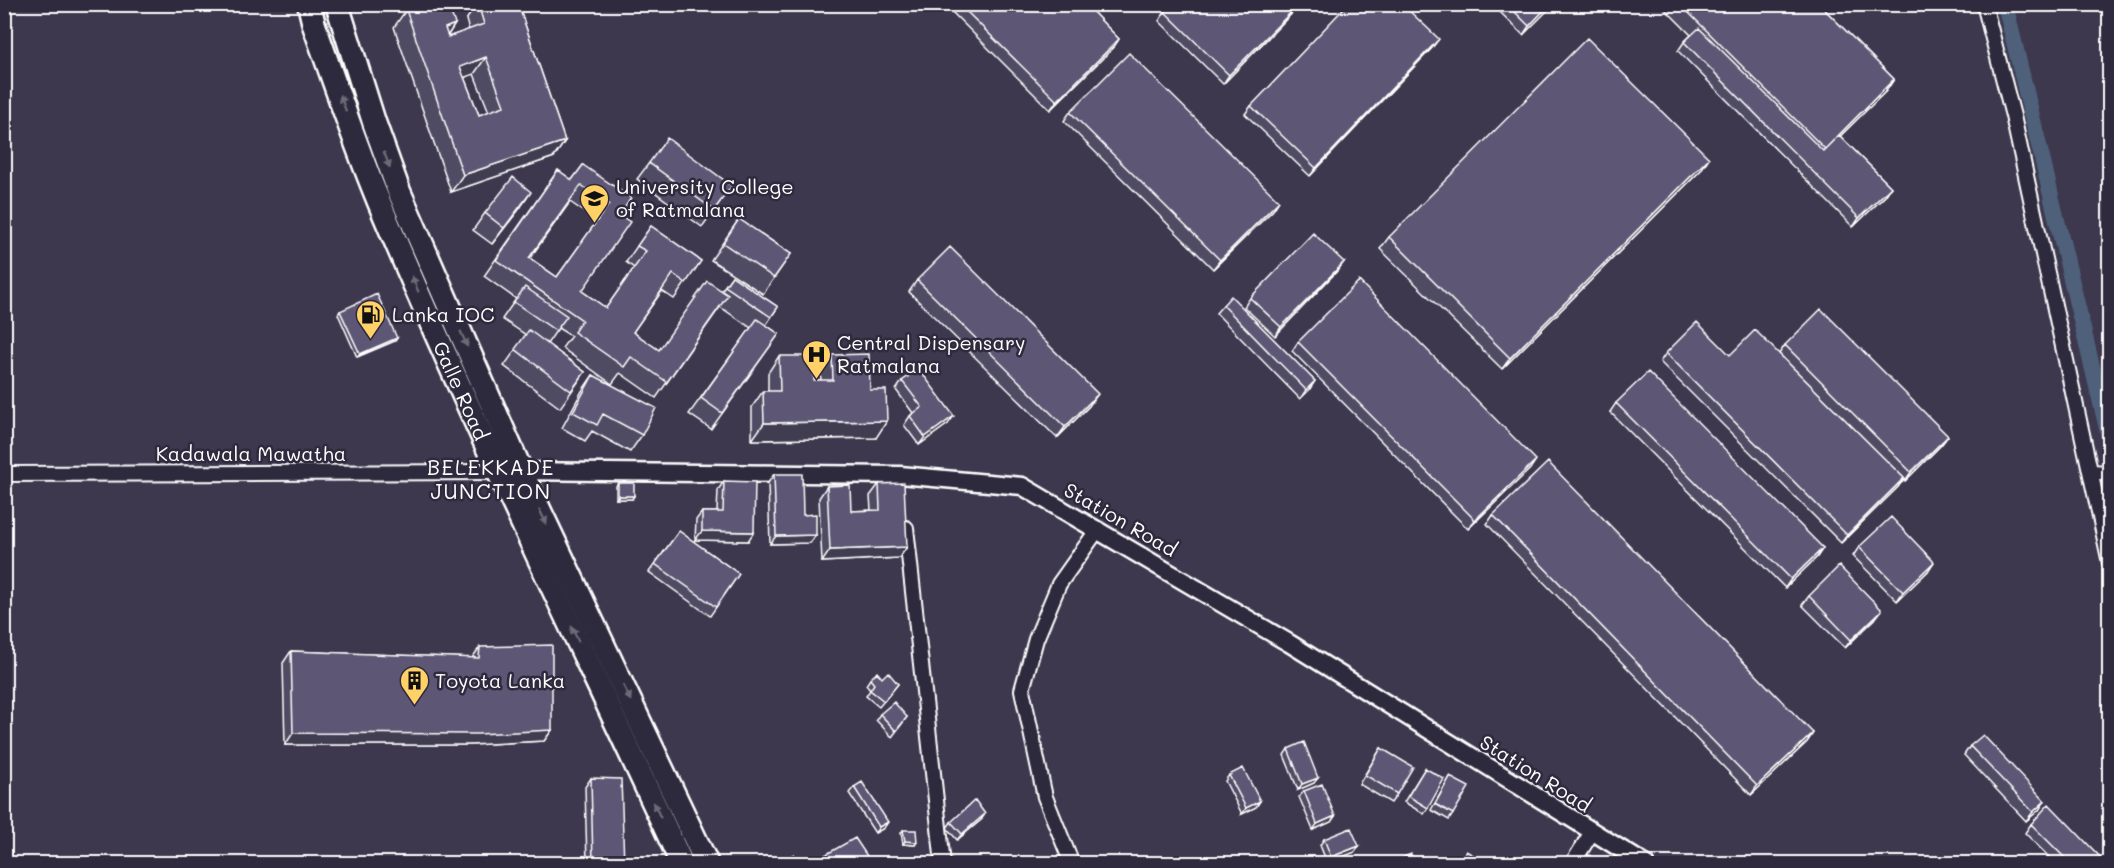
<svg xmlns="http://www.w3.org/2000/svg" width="2114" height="868" font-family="Mali,sans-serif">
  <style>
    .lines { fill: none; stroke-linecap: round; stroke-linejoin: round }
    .canal { stroke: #50607a; stroke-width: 16 }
    .minor-casing { stroke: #fff; stroke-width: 18 }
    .tertiary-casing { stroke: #fff; stroke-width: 21 }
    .trunk-casing { stroke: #fff; stroke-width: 27 }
    .minor { stroke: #2f2a3d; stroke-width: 14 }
    .tertiary { stroke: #2f2a3d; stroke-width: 16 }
    .trunk { stroke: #2f2a3d; stroke-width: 22 }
    .wall { fill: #504b64; stroke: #fff; stroke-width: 1.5; fill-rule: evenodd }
    .shaded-wall { fill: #413d51; stroke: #fff; stroke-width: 1.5 }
    .building { fill: #5d5774; stroke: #fff; stroke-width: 1.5; fill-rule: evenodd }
    .oneway { fill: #6d6a77 }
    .labels { text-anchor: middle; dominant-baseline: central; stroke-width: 5; stroke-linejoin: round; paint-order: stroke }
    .poi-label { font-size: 20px; fill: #fff; stroke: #2f2a3d; text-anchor: start }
    .street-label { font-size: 20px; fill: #fff; stroke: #2f2a3d }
    .neighbourhood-label { font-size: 21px; letter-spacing: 1.5px; fill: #fff; stroke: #2f2a3d }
  </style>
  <rect width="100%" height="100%" fill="#3d384e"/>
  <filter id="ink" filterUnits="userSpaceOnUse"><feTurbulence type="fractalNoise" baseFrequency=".0167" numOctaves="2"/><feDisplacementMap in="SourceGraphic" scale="12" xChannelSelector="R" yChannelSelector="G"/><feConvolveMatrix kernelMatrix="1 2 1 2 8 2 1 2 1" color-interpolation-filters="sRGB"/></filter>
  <g filter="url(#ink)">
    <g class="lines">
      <!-- canal -->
      <path class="canal" d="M 2005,4 L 2110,441"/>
      <defs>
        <path id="minor" d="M 1984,4 L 2013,116 L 2110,563
          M 2091,472 L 2110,473
          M 4,474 L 498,472
          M 906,528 L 943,864
          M 1072,864 L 1045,797 L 1022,690 L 1036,639 L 1059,584 L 1098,529
          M 1572,864 L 1592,832"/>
        <path id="tertiary" d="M 513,471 L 900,475 L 1022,486 L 1289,643 L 1645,864"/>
        <g id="trunk">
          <path id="s1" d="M 309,4 L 314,25 C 335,84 355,144 379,202 C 473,426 580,643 682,864"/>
          <path d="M 337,4 L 374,122 L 398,189 L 421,242 L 521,471 L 707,864"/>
        </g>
      </defs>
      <!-- minor casing -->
      <use href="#minor" class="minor-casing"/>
      <!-- tertiary casing -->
      <use href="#tertiary" class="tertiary-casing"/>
      <!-- trunk casing -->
      <use href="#trunk" class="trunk-casing"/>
      <!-- minor -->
      <use href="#minor" class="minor"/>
      <!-- tertiary -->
      <use href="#tertiary" class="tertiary"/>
      <!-- trunk -->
      <use href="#trunk" class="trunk"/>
    </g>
    <!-- wall -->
    <path class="wall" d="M 477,4 L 518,4 L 565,141 L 554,157 L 451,192 L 394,27 L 406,10 L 455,24 L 448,35 L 448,37 L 469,30 L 466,20 ZM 474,74 L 489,112 L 479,115 L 464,77 Z
      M 944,4 L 1085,4 L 1119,39 L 1113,48 L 1050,110 Z
      M 1172,4 L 1301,4 L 1223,84 L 1159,21 L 1165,12 Z
      M 1492,4 L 1552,4 L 1523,35 Z
      M 1660,4 L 1819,4 L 1894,79 L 1886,91 L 1840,136 L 1891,187 L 1885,196 L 1853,227 L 1678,51 L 1684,42 L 1691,35 Z
      M 1432,48 L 1310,176 L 1245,114 L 1251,106 Z
      M 1070,112 L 1273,210 L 1213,269 L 1064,121 Z
      M 649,163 L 720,202 L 702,227 L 637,179 Z
      M 583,165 L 620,215 L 582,291 L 606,308 L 634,268 L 626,262 L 651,226 L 701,261 L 674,299 L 662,291 L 633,332 L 659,350 L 721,291 L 732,276 L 778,307 L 766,325 L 779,334 L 711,429 L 689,414 L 751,328 L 720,307 L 656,398 L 620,373 L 612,384 L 562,348 L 571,336 L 558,328 L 547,344 L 585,372 L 560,408 L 504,366 L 526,335 L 502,319 L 516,299 L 484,276 L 558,170 L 572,180 ZM 570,202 L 597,221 L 557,277 L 530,258 Z
      M 1701,170 L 1502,369 L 1380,249 L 1389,237 Z
      M 520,208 L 492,244 L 473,230 L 485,213 Z
      M 739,219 L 791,254 L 763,294 L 711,260 Z
      M 1344,262 L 1337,271 L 1275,336 L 1244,307 L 1250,298 Z
      M 917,280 L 1089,406 L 1057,438 L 909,292 Z
      M 1223,305 L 1315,381 L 1309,390 L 1300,399 L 1216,313 Z
      M 340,311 L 397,338 L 395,341 L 357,357 L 338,314 Z
      M 1298,342 L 1530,469 L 1468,529 L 1292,351 Z
      M 1785,345 L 1948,436 L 1941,445 L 1905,481 L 1904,479 L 1898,487 L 1841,543 L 1660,362 L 1666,353 L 1730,355 L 1779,354 Z
      M 832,355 L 870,390 L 876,438 L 752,440 L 752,407 L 763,391 L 768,391 L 768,373 L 779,356 L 814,380 L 821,380 L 820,371 Z
      M 593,375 L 642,435 L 630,452 L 592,431 L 585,441 L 562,428 L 582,391 Z
      M 902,381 L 948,424 L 919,445 L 904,425 L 910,416 L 913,413 L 896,390 Z
      M 1616,403 L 1823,548 L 1817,557 L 1785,588 L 1610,412 Z
      M 774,474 L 816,535 L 810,543 L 770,544 L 768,483 Z
      M 724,481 L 748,541 L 695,540 L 696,520 L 702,512 L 717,512 L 718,490 Z
      M 618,483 L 632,499 L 616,499 L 616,486 Z
      M 879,484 L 907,547 L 899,558 L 822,562 L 819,498 L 827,486 L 851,511 L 871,510 L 870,496 Z
      M 1493,515 L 1813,733 L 1807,742 L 1751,795 L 1487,524 Z
      M 679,531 L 739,574 L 710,616 L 649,572 Z
      M 1859,547 L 1928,571 L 1897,601 L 1853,556 Z
      M 1809,596 L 1875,619 L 1845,648 L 1802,605 Z
      M 480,647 L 552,730 L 544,741 L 470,745 L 285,745 L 283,663 L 291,651 L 472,658 Z
      M 882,678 L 898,684 L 879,707 L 866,696 L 870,690 L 866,685 L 870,679 Z
      M 880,714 L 907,717 L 892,737 L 876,720 Z
      M 1970,746 L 2039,810 L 2026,821 L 1964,755 Z
      M 1381,748 L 1397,794 L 1391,803 L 1359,784 Z
      M 1288,749 L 1314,783 L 1298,790 L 1284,755 Z
      M 1425,768 L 1428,808 L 1424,814 L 1404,802 Z
      M 1229,775 L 1260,801 L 1256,807 L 1242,814 L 1225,781 Z
      M 1450,777 L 1453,814 L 1449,820 L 1431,810 Z
      M 591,778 L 624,864 L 587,864 L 585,787 Z
      M 854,787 L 884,828 L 875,833 L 849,793 Z
      M 1304,791 L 1335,816 L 1331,822 L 1313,830 L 1299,797 Z
      M 981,820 L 957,840 L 947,828 L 951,822 Z
      M 2031,824 L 2105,864 L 2056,864 L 2025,833 Z
      M 903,830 L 917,842 L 915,845 L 903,844 L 901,833 Z
      M 1324,839 L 1359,846 L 1355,852 L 1327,863 L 1320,845 Z"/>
    <!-- shaded-wall -->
    <path class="shaded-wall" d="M 1299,4 L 1301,4 L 1223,84 L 1229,75 Z
      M 1550,4 L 1552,4 L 1550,8 L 1523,35 L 1529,26 Z
      M 455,24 L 444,41 L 445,28 Z
      M 1119,39 L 1113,48 L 1050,110 L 1057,101 Z
      M 1439,39 L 1432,48 L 1310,176 L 1316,168 Z
      M 486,57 L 474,74 L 449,83 L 460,67 Z
      M 1894,79 L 1886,91 L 1816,160 L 1825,149 Z
      M 565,141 L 554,157 L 451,192 L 463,175 Z
      M 1709,158 L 1701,170 L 1502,369 L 1510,358 Z
      M 1891,187 L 1885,196 L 1853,227 L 1859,218 Z
      M 531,192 L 520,208 L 492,244 Z
      M 1279,201 L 1273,210 L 1213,269 L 1220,260 Z
      M 1344,262 L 1337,271 L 1275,336 L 1281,327 Z
      M 397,338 L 395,341 L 357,357 L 360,354 Z
      M 1315,381 L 1309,390 L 1300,399 L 1306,390 Z
      M 1098,394 L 1089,406 L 1057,438 L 1065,427 Z
      M 954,416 L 948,424 L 919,445 L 925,437 Z
      M 887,421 L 876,438 L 752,440 L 764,423 Z
      M 1948,436 L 1941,445 L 1905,481 L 1911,472 Z
      M 1536,460 L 1530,469 L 1468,529 L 1475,520 Z
      M 1904,478 L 1898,487 L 1841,543 L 1847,535 Z
      M 618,496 L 634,496 L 632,499 L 616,499 Z
      M 702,531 L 754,532 L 748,541 L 695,540 Z
      M 816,535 L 810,543 L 770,544 L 776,536 Z
      M 907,547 L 899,558 L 822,562 L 830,550 Z
      M 1823,548 L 1817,557 L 1785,588 L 1791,579 Z
      M 1934,562 L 1928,571 L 1897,601 L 1903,592 Z
      M 1882,610 L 1875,619 L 1845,648 L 1851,640 Z
      M 552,730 L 544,741 L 470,745 L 285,745 L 293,733 Z
      M 1813,733 L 1807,742 L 1751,795 L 1757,786 Z
      M 1318,778 L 1314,783 L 1298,790 L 1302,784 Z
      M 1260,801 L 1256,807 L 1242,814 L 1246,808 Z
      M 2045,801 L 2039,810 L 2026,821 L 2033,812 Z
      M 985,814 L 981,820 L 957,840 L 962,834 Z
      M 1335,816 L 1331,822 L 1313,830 L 1317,824 Z
      M 888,822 L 884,828 L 875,833 L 879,827 Z
      M 905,841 L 917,842 L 915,845 L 903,844 Z
      M 1359,846 L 1355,852 L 1327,863 L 1331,857 Z"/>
    <!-- building -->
    <path class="building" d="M 422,4 L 448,4 L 455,24 L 445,28 L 448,37 L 484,24 L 478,4 L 518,4 L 565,141 L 463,175 L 406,10 ZM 486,57 L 504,106 L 479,115 L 460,67 Z
      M 959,4 L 1085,4 L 1119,39 L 1057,101 Z
      M 1172,4 L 1299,4 L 1229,75 L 1165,12 Z
      M 1348,4 L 1402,4 L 1439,39 L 1316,168 L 1251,106 Z
      M 1507,4 L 1550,4 L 1529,26 Z
      M 1680,4 L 1819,4 L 1894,79 L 1825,149 Z
      M 1699,28 L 1823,151 L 1839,135 L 1891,187 L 1859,218 L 1684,42 Z
      M 1587,38 L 1709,158 L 1510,358 L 1389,237 Z
      M 1129,53 L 1279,201 L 1220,260 L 1070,112 Z
      M 667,138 L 732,186 L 714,210 L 649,163 Z
      M 583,165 L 631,198 L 620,215 L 630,222 L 582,291 L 606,308 L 646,251 L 637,246 L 651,226 L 701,261 L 686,283 L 673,274 L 633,332 L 659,350 L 707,281 L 728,295 L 667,382 L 631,357 L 624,367 L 574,332 L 582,320 L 496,260 L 558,170 L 572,180 ZM 581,185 L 609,204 L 557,277 L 529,258 Z
      M 513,177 L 531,192 L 504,228 L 485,213 Z
      M 739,219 L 791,254 L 774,278 L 723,243 Z
      M 1313,233 L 1344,262 L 1281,327 L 1250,298 Z
      M 950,247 L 1098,394 L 1065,427 L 917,280 Z
      M 732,276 L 778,307 L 771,317 L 725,286 Z
      M 1359,281 L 1536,460 L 1475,520 L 1298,342 Z
      M 525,287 L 567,316 L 556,331 L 514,302 Z
      M 377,294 L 397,338 L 360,354 L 340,311 Z
      M 1231,296 L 1315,381 L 1306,390 L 1223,305 Z
      M 1821,309 L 1948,436 L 1911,472 L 1785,345 Z
      M 757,319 L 779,334 L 722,413 L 701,398 Z
      M 1697,322 L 1730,355 L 1755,330 L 1904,478 L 1847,535 L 1666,353 Z
      M 529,330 L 585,372 L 571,391 L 515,349 Z
      M 869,354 L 870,390 L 886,390 L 887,421 L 764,423 L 763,391 L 780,391 L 779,356 L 813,356 L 814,380 L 833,380 L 832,355 Z
      M 919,369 L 954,416 L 925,437 L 910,416 L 922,407 L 902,381 Z
      M 1648,372 L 1823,548 L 1791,579 L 1616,403 Z
      M 593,375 L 656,408 L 642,435 L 603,414 L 597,425 L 573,412 Z
      M 1548,462 L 1813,733 L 1757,786 L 1493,515 Z
      M 774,474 L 802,474 L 803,515 L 816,514 L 816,535 L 776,536 Z
      M 724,481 L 755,482 L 754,532 L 702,531 L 702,512 L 723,512 Z
      M 618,483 L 634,483 L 634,496 L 618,496 Z
      M 904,483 L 907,547 L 830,550 L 827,486 L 850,485 L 851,511 L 880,510 L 879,484 Z
      M 1891,517 L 1934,562 L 1903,592 L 1859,547 Z
      M 679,531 L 739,574 L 716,607 L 655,564 Z
      M 1839,566 L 1882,610 L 1851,640 L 1809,596 Z
      M 552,645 L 552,730 L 478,734 L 293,733 L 291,651 L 479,658 L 480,647 Z
      M 877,672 L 882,678 L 888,672 L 898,684 L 884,701 L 870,690 L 874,684 L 870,679 Z
      M 894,702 L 907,717 L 896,731 L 880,714 Z
      M 1983,735 L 2045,801 L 2033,812 L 1970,746 Z
      M 1304,742 L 1318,778 L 1302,784 L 1288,749 Z
      M 1381,748 L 1413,767 L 1397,794 L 1365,775 Z
      M 1243,768 L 1260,801 L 1246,808 L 1229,775 Z
      M 1425,768 L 1444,779 L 1428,808 L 1408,796 Z
      M 1450,777 L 1469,787 L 1453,814 L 1435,804 Z
      M 591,778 L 621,779 L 624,864 L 593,864 Z
      M 862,782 L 888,822 L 879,827 L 854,787 Z
      M 1322,784 L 1335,816 L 1317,824 L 1304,791 Z
      M 975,800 L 985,814 L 962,834 L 951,822 Z
      M 2049,804 L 2106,863 L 2105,864 L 2071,864 L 2031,824 Z
      M 1351,828 L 1359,846 L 1331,857 L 1324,839 Z
      M 903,830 L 916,830 L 917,842 L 905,841 Z
      M 855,838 L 871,862 L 870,864 L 809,864 Z
      M 1466,851 L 1475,856 L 1471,864 L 1460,864 Z
      M 794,854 L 800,864 L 775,864 Z
      M 1411,854 L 1415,864 L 1389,864 Z
      M 1589,855 L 1602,864 L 1584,864 Z"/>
    <!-- one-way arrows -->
    <defs><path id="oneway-solid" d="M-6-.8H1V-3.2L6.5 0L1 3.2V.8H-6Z" transform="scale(1.5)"/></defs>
    <g class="oneway">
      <use href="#oneway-solid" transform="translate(343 103) rotate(-110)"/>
      <use href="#oneway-solid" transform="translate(387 160) rotate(69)"/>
      <use href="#oneway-solid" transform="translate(415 284) rotate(-114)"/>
      <use href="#oneway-solid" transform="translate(464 339) rotate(66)"/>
      <use href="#oneway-solid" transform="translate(543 517) rotate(64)"/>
      <use href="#oneway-solid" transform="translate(575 634) rotate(-115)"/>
      <use href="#oneway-solid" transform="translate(627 693) rotate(64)"/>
      <use href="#oneway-solid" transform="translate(657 810) rotate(-115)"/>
    </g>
  </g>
  <!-- icons -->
  <defs>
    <symbol id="university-pin" viewBox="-11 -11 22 30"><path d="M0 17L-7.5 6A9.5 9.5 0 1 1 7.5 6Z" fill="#ffd166" stroke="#2f2a3d"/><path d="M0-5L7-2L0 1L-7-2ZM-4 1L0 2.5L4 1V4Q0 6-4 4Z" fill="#111"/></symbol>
    <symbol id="fuel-pin" viewBox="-11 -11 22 30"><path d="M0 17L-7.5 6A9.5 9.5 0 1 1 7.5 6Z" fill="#ffd166" stroke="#2f2a3d"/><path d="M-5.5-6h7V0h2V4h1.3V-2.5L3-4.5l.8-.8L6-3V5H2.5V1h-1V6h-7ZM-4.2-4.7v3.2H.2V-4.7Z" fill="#111"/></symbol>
    <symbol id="hospital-pin" viewBox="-11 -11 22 30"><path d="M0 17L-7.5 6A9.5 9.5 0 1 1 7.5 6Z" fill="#ffd166" stroke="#2f2a3d"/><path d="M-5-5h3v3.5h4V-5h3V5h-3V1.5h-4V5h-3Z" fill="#111"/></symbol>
    <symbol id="building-pin" viewBox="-11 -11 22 30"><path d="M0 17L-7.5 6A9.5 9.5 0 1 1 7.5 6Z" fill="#ffd166" stroke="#2f2a3d"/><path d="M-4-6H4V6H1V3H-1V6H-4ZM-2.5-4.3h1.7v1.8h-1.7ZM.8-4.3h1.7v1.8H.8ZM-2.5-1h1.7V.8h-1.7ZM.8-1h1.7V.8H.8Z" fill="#111"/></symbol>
  </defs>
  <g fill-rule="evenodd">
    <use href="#university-pin" x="578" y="182" width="33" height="45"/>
    <use href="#fuel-pin" x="354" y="298" width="33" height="45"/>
    <use href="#hospital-pin" x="800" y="338" width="33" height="45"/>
    <use href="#building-pin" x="398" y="664" width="33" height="45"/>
  </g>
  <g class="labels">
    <!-- poi labels -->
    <g class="poi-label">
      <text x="616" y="186">University College<tspan x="616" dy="23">of Ratmalana</tspan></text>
      <text x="392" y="314">Lanka IOC</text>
      <text x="837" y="342">Central Dispensary<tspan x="837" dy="23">Ratmalana</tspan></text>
      <text x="435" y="680">Toyota Lanka</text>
    </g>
    <!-- street labels -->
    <g class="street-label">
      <text stroke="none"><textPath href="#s1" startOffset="416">Galle Road</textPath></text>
      <text x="251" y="453">Kadawala Mawatha</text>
      <text transform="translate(1121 519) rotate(30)">Station Road</text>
      <text transform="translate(1536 773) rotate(32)">Station Road</text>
    </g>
    <!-- neighbourhood labels -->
    <g class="neighbourhood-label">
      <text x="491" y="466">BELEKKADE<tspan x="491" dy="24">JUNCTION</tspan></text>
    </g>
  </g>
  <!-- margin -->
  <rect width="2114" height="868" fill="none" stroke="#2f2a3d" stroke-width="24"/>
  <rect x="12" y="12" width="2090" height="844" fill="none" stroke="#fff" stroke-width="2" filter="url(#ink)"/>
</svg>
